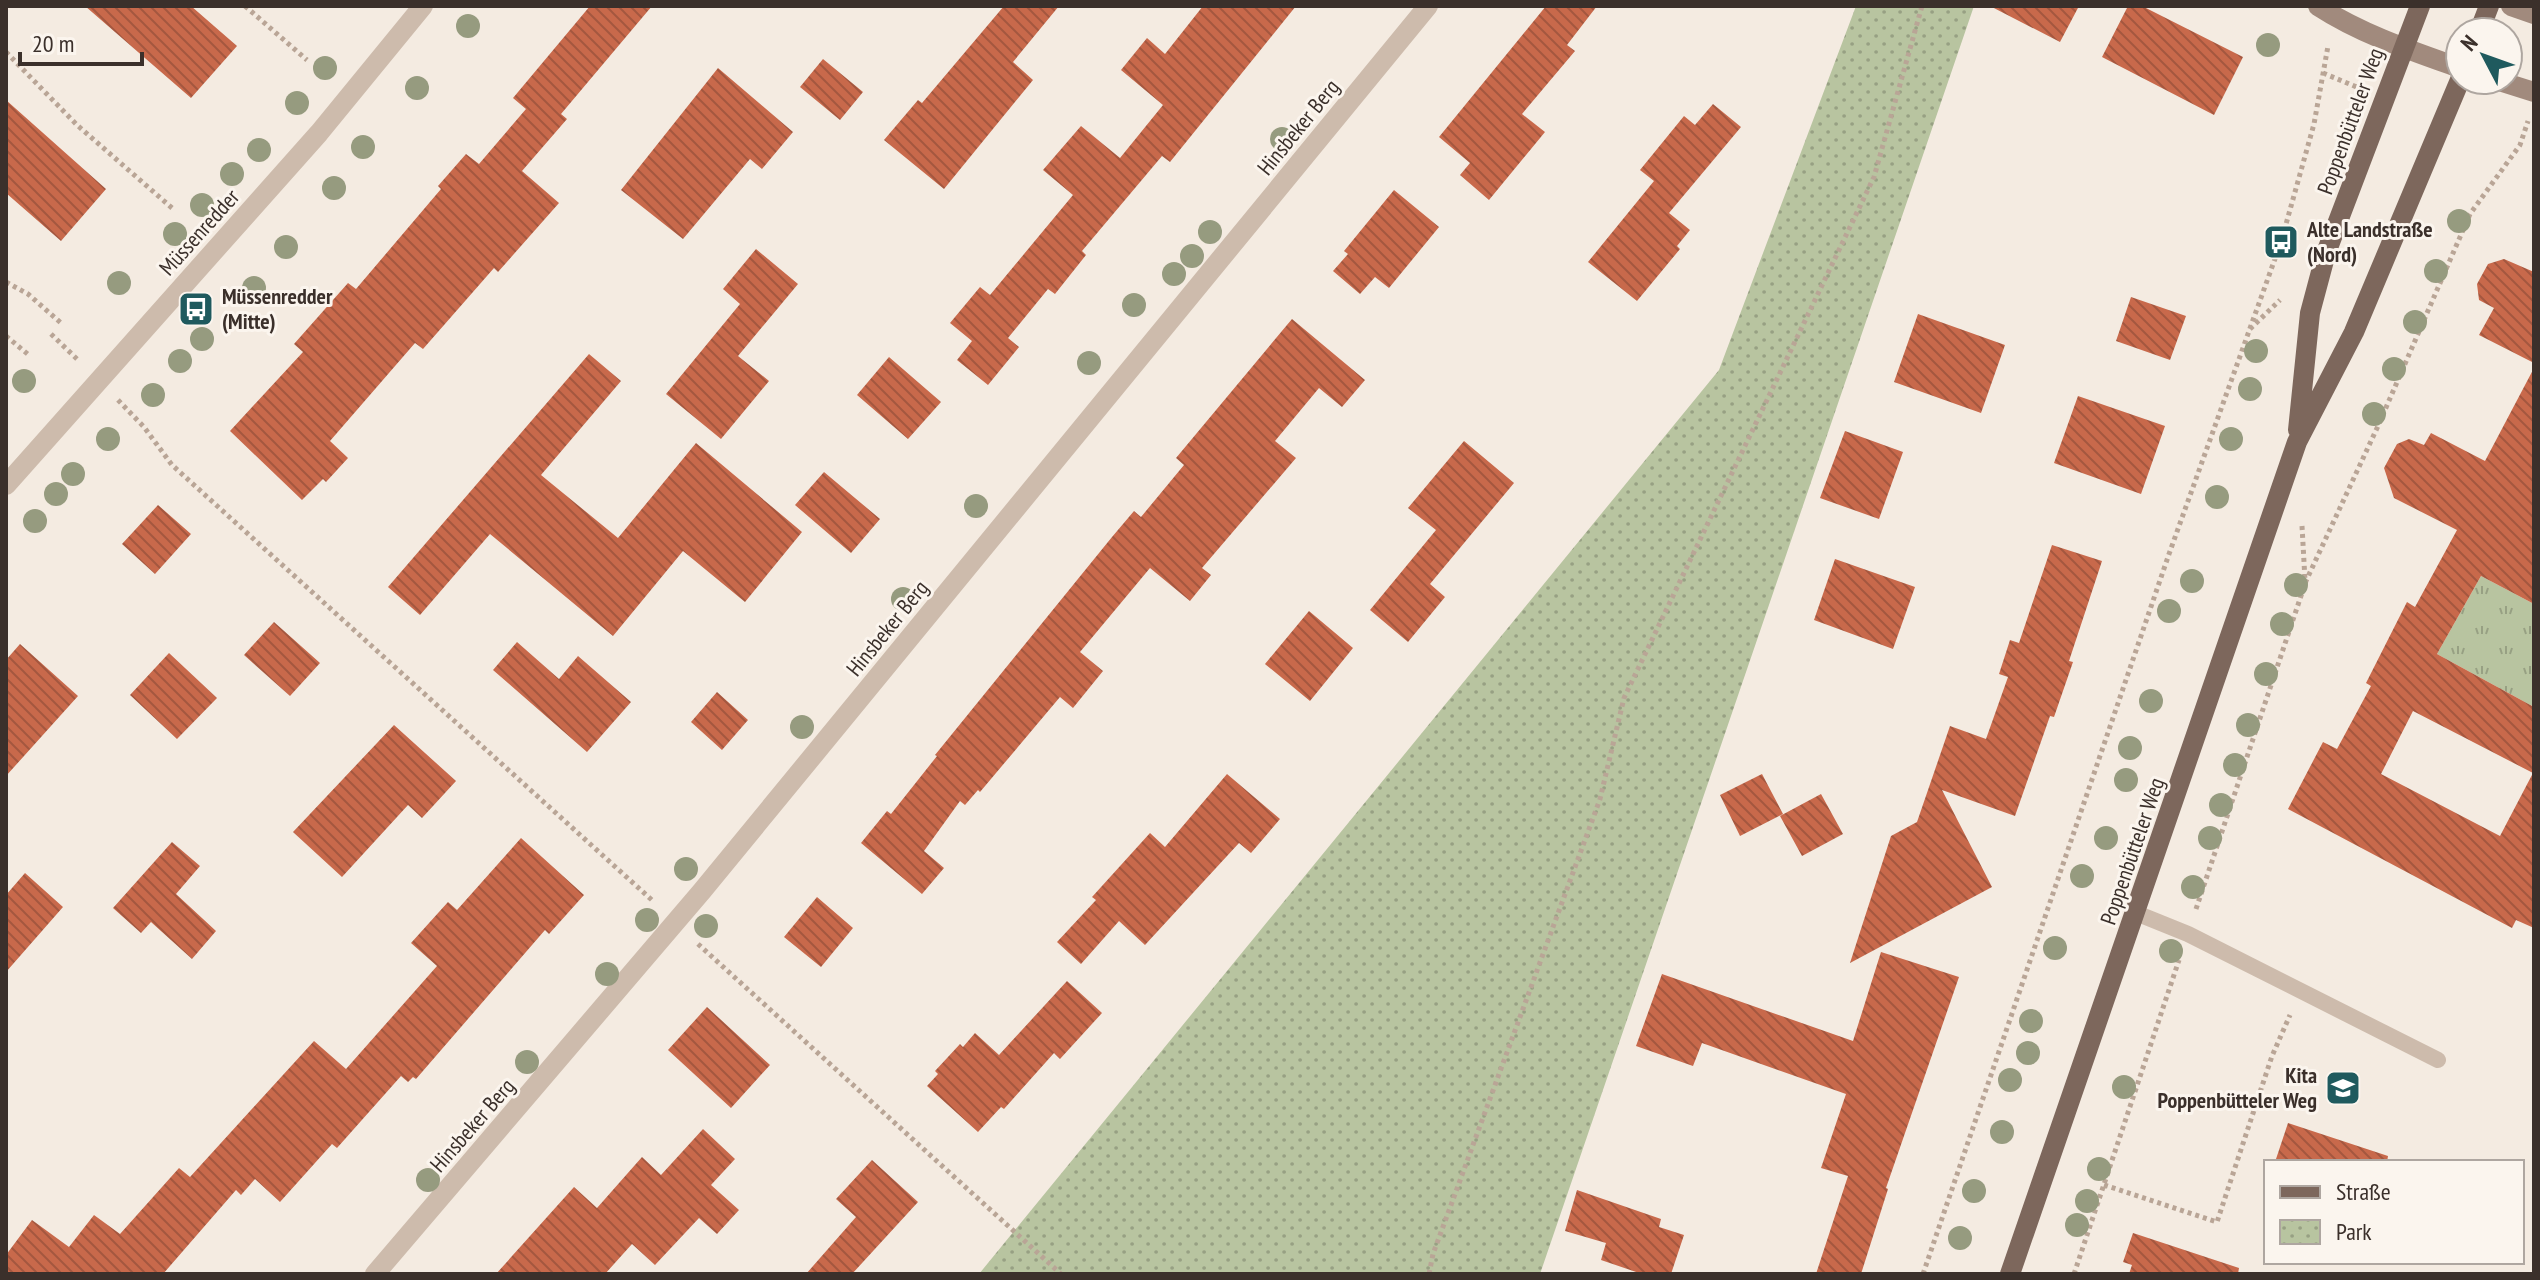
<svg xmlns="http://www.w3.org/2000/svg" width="2540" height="1280" font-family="'PT Sans Narrow',sans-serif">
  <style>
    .grass { fill: url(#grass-tufts) }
    .park { fill: url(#park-dots) }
    .building { fill: url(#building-back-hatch); fill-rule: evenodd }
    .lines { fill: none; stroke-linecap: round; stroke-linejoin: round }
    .path { stroke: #b9a596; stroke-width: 5; stroke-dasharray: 4 4; stroke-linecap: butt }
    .service { stroke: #cdbbac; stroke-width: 16 }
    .minor { stroke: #cdbbac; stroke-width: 20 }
    .secondary { stroke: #a18a7d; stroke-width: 20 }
    .primary { stroke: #7d675c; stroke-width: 20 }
    .tree { fill: #969b7f }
    .labels { text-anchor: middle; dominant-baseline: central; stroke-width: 6; stroke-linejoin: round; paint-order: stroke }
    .street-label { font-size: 22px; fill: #3b302b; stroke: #fbf5ee }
    .poi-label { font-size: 22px; font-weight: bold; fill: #3b302b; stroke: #fbf5ee; text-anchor: start }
  </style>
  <defs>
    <pattern id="grass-tufts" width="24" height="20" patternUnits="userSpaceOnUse" patternTransform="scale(2)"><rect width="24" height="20" fill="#b8c4a0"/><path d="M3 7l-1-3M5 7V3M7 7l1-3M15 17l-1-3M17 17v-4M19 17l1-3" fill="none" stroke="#97a083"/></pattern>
    <pattern id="park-dots" width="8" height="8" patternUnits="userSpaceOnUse" patternTransform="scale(2)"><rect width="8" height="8" fill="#b8c4a0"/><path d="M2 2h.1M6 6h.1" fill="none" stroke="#97a083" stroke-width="1.8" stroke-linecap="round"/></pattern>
    <pattern id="building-back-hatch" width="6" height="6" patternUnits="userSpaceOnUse" patternTransform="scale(2)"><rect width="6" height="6" fill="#c8694b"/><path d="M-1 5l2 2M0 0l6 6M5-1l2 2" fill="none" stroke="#a4573f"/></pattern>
  </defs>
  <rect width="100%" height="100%" fill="#f4ebe1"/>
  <!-- grass -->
  <path class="grass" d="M 2481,576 L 2534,604 L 2534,707 L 2437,654 Z"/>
  <!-- park -->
  <path class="park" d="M 1856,6 L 1974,6 L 1540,1274 L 979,1274 L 1719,370 Z"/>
  <!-- building -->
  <path class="building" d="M 85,6 L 191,6 L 237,46 L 191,98 Z
    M 590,6 L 652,6 L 561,114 L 567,119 L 522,171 L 559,203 L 498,272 L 494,268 L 423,349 L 415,343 L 330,441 L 348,458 L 326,482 L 323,479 L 302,500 L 230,431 L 303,352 L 294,344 L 348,283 L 356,289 L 441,189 L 438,186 L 466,154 L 479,164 L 526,109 L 513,98 Z
    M 1004,6 L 1059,6 L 1013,62 L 1033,80 L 944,189 L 884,140 L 918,100 L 922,103 Z
    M 1203,6 L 1296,6 L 1170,162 L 1162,156 L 1082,251 L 1086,255 L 1055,294 L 1048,289 L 1008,338 L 1019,347 L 988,385 L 957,360 L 972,341 L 950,323 L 980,287 L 990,295 L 1073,195 L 1043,170 L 1081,126 L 1120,158 L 1163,105 L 1121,70 L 1147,38 L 1165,54 Z
    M 1546,6 L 1597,6 L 1567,45 L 1575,51 L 1522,114 L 1545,132 L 1489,200 L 1460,175 L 1470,163 L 1439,137 Z
    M 1990,6 L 2079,6 L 2060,42 Z
    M 2128,6 L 2142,6 L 2243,57 L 2214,115 L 2102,57 Z
    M 823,59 L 863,92 L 840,120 L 800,87 Z
    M 718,68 L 793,132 L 762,169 L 750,159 L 683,239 L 621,190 Z
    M 6,100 L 106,189 L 61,241 L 6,193 Z
    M 1713,104 L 1741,127 L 1669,213 L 1690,230 L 1677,246 L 1680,249 L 1637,301 L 1588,262 L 1654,181 L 1640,170 L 1684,116 L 1695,125 Z
    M 1394,190 L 1439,227 L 1389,288 L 1375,277 L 1360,294 L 1333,271 L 1348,254 L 1344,251 Z
    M 756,249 L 798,284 L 738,356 L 769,381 L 721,439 L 666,394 L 740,304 L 723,289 Z
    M 2504,259 L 2534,272 L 2534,363 L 2479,335 L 2494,308 L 2479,300 L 2477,284 L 2488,264 Z
    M 2131,297 L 2186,316 L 2170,360 L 2116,341 Z
    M 1918,314 L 2005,345 L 1981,413 L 1894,382 Z
    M 1292,319 L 1365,380 L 1342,407 L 1319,388 L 1275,441 L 1296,458 L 1202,568 L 1211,575 L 1190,601 L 1150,568 L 1080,652 L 1103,671 L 1073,708 L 1060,697 L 980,792 L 978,790 L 965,805 L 960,801 L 924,851 L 944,868 L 922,894 L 861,843 L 887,811 L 891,814 L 937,756 L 935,755 L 1112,537 L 1134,511 L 1141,517 L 1184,465 L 1176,458 Z
    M 589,354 L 621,381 L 541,475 L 618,538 L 696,443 L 802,532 L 745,602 L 683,551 L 613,636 L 490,534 L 420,615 L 388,587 Z
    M 889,357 L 941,402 L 908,439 L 857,395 Z
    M 2534,368 L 2534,604 L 2481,576 L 2437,654 L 2534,707 L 2534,928 L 2516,920 L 2512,928 L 2288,809 L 2323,742 L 2337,749 L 2371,686 L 2366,683 L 2407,602 L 2415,607 L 2457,530 L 2394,498 L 2384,468 L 2397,444 L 2409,439 L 2424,445 L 2431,433 L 2485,461 ZM 2413,711 L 2533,773 L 2500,836 L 2381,774 Z
    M 2078,396 L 2165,426 L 2141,494 L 2054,463 Z
    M 1845,431 L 1903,452 L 1879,519 L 1820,498 Z
    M 1464,441 L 1514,483 L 1430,584 L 1445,597 L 1408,642 L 1370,610 L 1436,530 L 1408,508 Z
    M 824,472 L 880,519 L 851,553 L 795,505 Z
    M 158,505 L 191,534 L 155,574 L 122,544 Z
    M 2052,545 L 2102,561 L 2069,661 L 2073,662 L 2054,717 L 2050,716 L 2015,816 L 1942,790 L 1992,887 L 1850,963 L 1891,836 L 1917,822 L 1950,726 L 1986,739 L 2008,677 L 1999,674 L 2010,640 L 2019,643 Z
    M 1835,559 L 1915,587 L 1893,649 L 1814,620 Z
    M 1309,611 L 1353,648 L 1310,701 L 1265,664 Z
    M 274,622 L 320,663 L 290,696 L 244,655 Z
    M 517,642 L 559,679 L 578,656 L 631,702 L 587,752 L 493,670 Z
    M 20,644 L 78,696 L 6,776 L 6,660 Z
    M 169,653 L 217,698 L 177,739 L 130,695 Z
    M 717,692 L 748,720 L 722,750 L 691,722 Z
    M 394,725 L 456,781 L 422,818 L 408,805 L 342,877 L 293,832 Z
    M 1227,774 L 1280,819 L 1251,853 L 1239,843 L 1145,945 L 1119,921 L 1081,964 L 1057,942 L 1096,900 L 1092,897 L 1150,833 L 1165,847 Z
    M 1762,774 L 1783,814 L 1740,836 L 1720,795 Z
    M 1821,794 L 1843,834 L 1802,856 L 1780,816 Z
    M 521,838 L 584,895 L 549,934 L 545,930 L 416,1079 L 413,1077 L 408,1082 L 401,1076 L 337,1148 L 332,1144 L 280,1202 L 255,1179 L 241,1195 L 236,1190 L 163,1274 L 6,1274 L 6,1255 L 32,1220 L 69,1247 L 94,1215 L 120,1234 L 179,1168 L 190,1177 L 314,1041 L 346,1069 L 437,966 L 411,943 L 448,902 L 457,910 Z
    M 172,842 L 200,866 L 176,894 L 216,931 L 192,959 L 151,922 L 141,933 L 113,908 Z
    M 25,873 L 63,907 L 6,972 L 6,895 Z
    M 817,897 L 853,928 L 821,967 L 784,937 Z
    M 1881,952 L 1959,977 L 1886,1188 L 1888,1189 L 1861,1274 L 1816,1274 L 1848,1176 L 1821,1168 L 1846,1094 L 1702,1043 L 1693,1066 L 1636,1046 L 1662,974 L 1853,1041 Z
    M 1067,981 L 1102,1013 L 1060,1059 L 1054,1053 L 1004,1109 L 1001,1107 L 978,1132 L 927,1086 L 938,1074 L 935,1071 L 960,1044 L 963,1047 L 975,1033 L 999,1055 Z
    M 707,1007 L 770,1065 L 731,1108 L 668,1050 Z
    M 2288,1123 L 2388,1156 L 2387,1162 L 2275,1162 Z
    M 703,1129 L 735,1159 L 711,1185 L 739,1210 L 717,1234 L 699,1218 L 655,1265 L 632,1244 L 605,1274 L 496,1274 L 574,1187 L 597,1208 L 642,1157 L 661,1175 Z
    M 872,1160 L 918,1202 L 852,1274 L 806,1274 L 856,1217 L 836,1199 Z
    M 1577,1190 L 1661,1219 L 1659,1227 L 1684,1235 L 1671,1274 L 1642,1274 L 1601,1260 L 1606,1243 L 1565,1231 Z
    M 2133,1233 L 2239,1268 L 2238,1274 L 2129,1274 L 2132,1265 L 2123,1262 Z"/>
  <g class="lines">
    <!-- path -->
    <path class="path" d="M 245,6 L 307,60
      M 6,52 L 77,125 L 172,208
      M 2323,73 L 2359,88
      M 6,282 L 28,294 L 61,323
      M 2250,329 L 2280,300
      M 51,334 L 77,359
      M 6,336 L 30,356
      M 118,400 L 144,427 L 172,465 L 653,901
      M 2302,526 L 2305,580
      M 2196,909 L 2306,581 L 2378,426 L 2470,214 L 2520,145 L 2528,121
      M 698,944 L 1061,1274
      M 2104,1185 L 2217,1222 L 2272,1056 L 2290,1015
      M 1429,1274 L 1433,1254 L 1600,799 L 1624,698 L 1874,177 L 1922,6
      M 1923,1274 L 2169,554 L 2281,242 L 2314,124 L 2328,46
      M 2074,1274 L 2179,960"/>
    <!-- service -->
    <path class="service" d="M 2136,913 L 2188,934 L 2438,1060"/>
    <!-- minor -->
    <path class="minor" d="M 6,485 L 319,133 L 423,6
      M 375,1274 L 702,891 L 1428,6"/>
    <!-- secondary -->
    <path class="secondary" d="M 2318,6 C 2361,34 2412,51 2460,68
      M 2511,6 L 2534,14
      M 2496,80 L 2534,92"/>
    <!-- primary -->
    <path class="primary" d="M 2479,32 L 2489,6
      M 2298,430 L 2310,313 L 2326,253 L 2420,6
      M 2010,1274 L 2297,442 L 2354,332 L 2460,80"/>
  </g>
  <!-- trees -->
  <g class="tree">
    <circle cx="468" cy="26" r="12"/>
    <circle cx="2268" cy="45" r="12"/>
    <circle cx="325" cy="68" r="12"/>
    <circle cx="417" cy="88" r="12"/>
    <circle cx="297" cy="103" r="12"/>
    <circle cx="1282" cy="139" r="12"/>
    <circle cx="363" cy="147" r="12"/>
    <circle cx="259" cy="150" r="12"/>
    <circle cx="232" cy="174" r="12"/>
    <circle cx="334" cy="188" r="12"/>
    <circle cx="202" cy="205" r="12"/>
    <circle cx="2459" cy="221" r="12"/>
    <circle cx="1210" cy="232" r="12"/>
    <circle cx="175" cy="234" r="12"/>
    <circle cx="286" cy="247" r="12"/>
    <circle cx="1192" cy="256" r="12"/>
    <circle cx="2436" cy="271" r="12"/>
    <circle cx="1174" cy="274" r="12"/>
    <circle cx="119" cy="283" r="12"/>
    <circle cx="254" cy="288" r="12"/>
    <circle cx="1134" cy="305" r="12"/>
    <circle cx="2415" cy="322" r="12"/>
    <circle cx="202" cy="339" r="12"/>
    <circle cx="2256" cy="351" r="12"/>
    <circle cx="180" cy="361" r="12"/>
    <circle cx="1089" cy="363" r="12"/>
    <circle cx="2394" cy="369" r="12"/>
    <circle cx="24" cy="381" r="12"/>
    <circle cx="2250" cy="389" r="12"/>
    <circle cx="153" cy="395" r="12"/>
    <circle cx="2374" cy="414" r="12"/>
    <circle cx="108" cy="439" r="12"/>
    <circle cx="2231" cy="439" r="12"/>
    <circle cx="73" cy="474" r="12"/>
    <circle cx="56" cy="494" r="12"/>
    <circle cx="2217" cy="497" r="12"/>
    <circle cx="976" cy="506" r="12"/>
    <circle cx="35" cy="521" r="12"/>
    <circle cx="2192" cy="581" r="12"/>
    <circle cx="2296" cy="585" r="12"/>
    <circle cx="903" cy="599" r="12"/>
    <circle cx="2169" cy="611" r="12"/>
    <circle cx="2282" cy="624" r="12"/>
    <circle cx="2266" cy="674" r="12"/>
    <circle cx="2151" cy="701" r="12"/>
    <circle cx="2248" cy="725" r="12"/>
    <circle cx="802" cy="727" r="12"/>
    <circle cx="2130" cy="748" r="12"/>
    <circle cx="2235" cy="765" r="12"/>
    <circle cx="2126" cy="780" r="12"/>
    <circle cx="2221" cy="805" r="12"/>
    <circle cx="2106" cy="838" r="12"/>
    <circle cx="2210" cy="838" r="12"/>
    <circle cx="686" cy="869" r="12"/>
    <circle cx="2082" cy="876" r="12"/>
    <circle cx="2193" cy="887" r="12"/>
    <circle cx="647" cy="920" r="12"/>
    <circle cx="706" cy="926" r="12"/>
    <circle cx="2055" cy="948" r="12"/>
    <circle cx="2171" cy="951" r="12"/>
    <circle cx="607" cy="974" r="12"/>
    <circle cx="2031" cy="1021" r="12"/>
    <circle cx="2028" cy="1053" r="12"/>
    <circle cx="527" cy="1062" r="12"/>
    <circle cx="2010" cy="1080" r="12"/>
    <circle cx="2124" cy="1087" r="12"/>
    <circle cx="2002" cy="1132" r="12"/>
    <circle cx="2099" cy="1169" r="12"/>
    <circle cx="428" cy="1180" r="12"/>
    <circle cx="1974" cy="1191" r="12"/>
    <circle cx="2087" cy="1201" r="12"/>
    <circle cx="2077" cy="1225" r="12"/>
    <circle cx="1960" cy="1238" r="12"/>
  </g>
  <!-- icons -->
  <defs>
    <symbol id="bus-square" viewBox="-11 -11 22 22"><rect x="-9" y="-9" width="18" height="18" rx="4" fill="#1f5a5e" stroke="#fbf5ee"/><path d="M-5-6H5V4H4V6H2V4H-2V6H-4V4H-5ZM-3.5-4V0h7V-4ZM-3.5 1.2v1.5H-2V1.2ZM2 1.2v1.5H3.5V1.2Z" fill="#fff"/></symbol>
    <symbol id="school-square" viewBox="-11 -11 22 22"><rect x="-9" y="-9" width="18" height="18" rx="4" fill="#1f5a5e" stroke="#fbf5ee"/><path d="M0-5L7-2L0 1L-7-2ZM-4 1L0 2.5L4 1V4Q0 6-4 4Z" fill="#fff"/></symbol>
  </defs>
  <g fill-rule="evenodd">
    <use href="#bus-square" x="2261" y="222" width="40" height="40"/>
    <use href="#bus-square" x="176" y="289" width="40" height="40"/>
    <use href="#school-square" x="2323" y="1068" width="40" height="40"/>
  </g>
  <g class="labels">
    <!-- street labels -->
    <g class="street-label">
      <text transform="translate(2350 121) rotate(-70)">Poppenbütteler Weg</text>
      <text transform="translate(1298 127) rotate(-51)">Hinsbeker Berg</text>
      <text transform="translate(199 232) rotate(-48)">Müssenredder</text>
      <text transform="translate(887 628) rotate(-51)">Hinsbeker Berg</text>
      <text transform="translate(2132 851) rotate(-71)">Poppenbütteler Weg</text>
      <text transform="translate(472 1125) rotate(-49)">Hinsbeker Berg</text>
    </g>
    <!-- poi labels -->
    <g class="poi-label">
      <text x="2307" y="229">Alte Landstraße<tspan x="2307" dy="25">(Nord)</tspan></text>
      <text x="222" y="296">Müssenredder<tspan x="222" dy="25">(Mitte)</tspan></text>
      <text x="2317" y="1075" text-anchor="end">Kita<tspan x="2317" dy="25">Poppenbütteler Weg</tspan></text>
    </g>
  </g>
  <!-- border -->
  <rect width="2540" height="1280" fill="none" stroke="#3b302b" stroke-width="16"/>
  <!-- legend -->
  <rect x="2264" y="1160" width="260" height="104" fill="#fbf5ee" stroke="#aea6a0" stroke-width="2"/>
  <rect x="2280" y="1186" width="40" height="12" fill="#7d675c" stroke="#aea6a0" stroke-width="2"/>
  <text x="2336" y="1200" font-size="24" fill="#3b302b">Straße</text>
  <rect x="2280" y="1220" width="40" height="24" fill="url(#park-dots)" stroke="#aea6a0" stroke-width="2"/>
  <text x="2336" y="1240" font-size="24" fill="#3b302b">Park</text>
  <!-- north arrow -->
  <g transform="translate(2484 56) rotate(311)"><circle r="38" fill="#fbf5ee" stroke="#aea6a0" stroke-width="2"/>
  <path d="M0-6L14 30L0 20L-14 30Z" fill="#1f5a5e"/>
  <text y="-12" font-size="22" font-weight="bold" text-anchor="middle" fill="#3b302b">N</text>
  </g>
  <!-- scale -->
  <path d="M20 52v12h122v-12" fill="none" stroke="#3b302b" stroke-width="4"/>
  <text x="32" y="52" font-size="24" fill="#3b302b" stroke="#fbf5ee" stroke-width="6" paint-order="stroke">20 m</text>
</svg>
